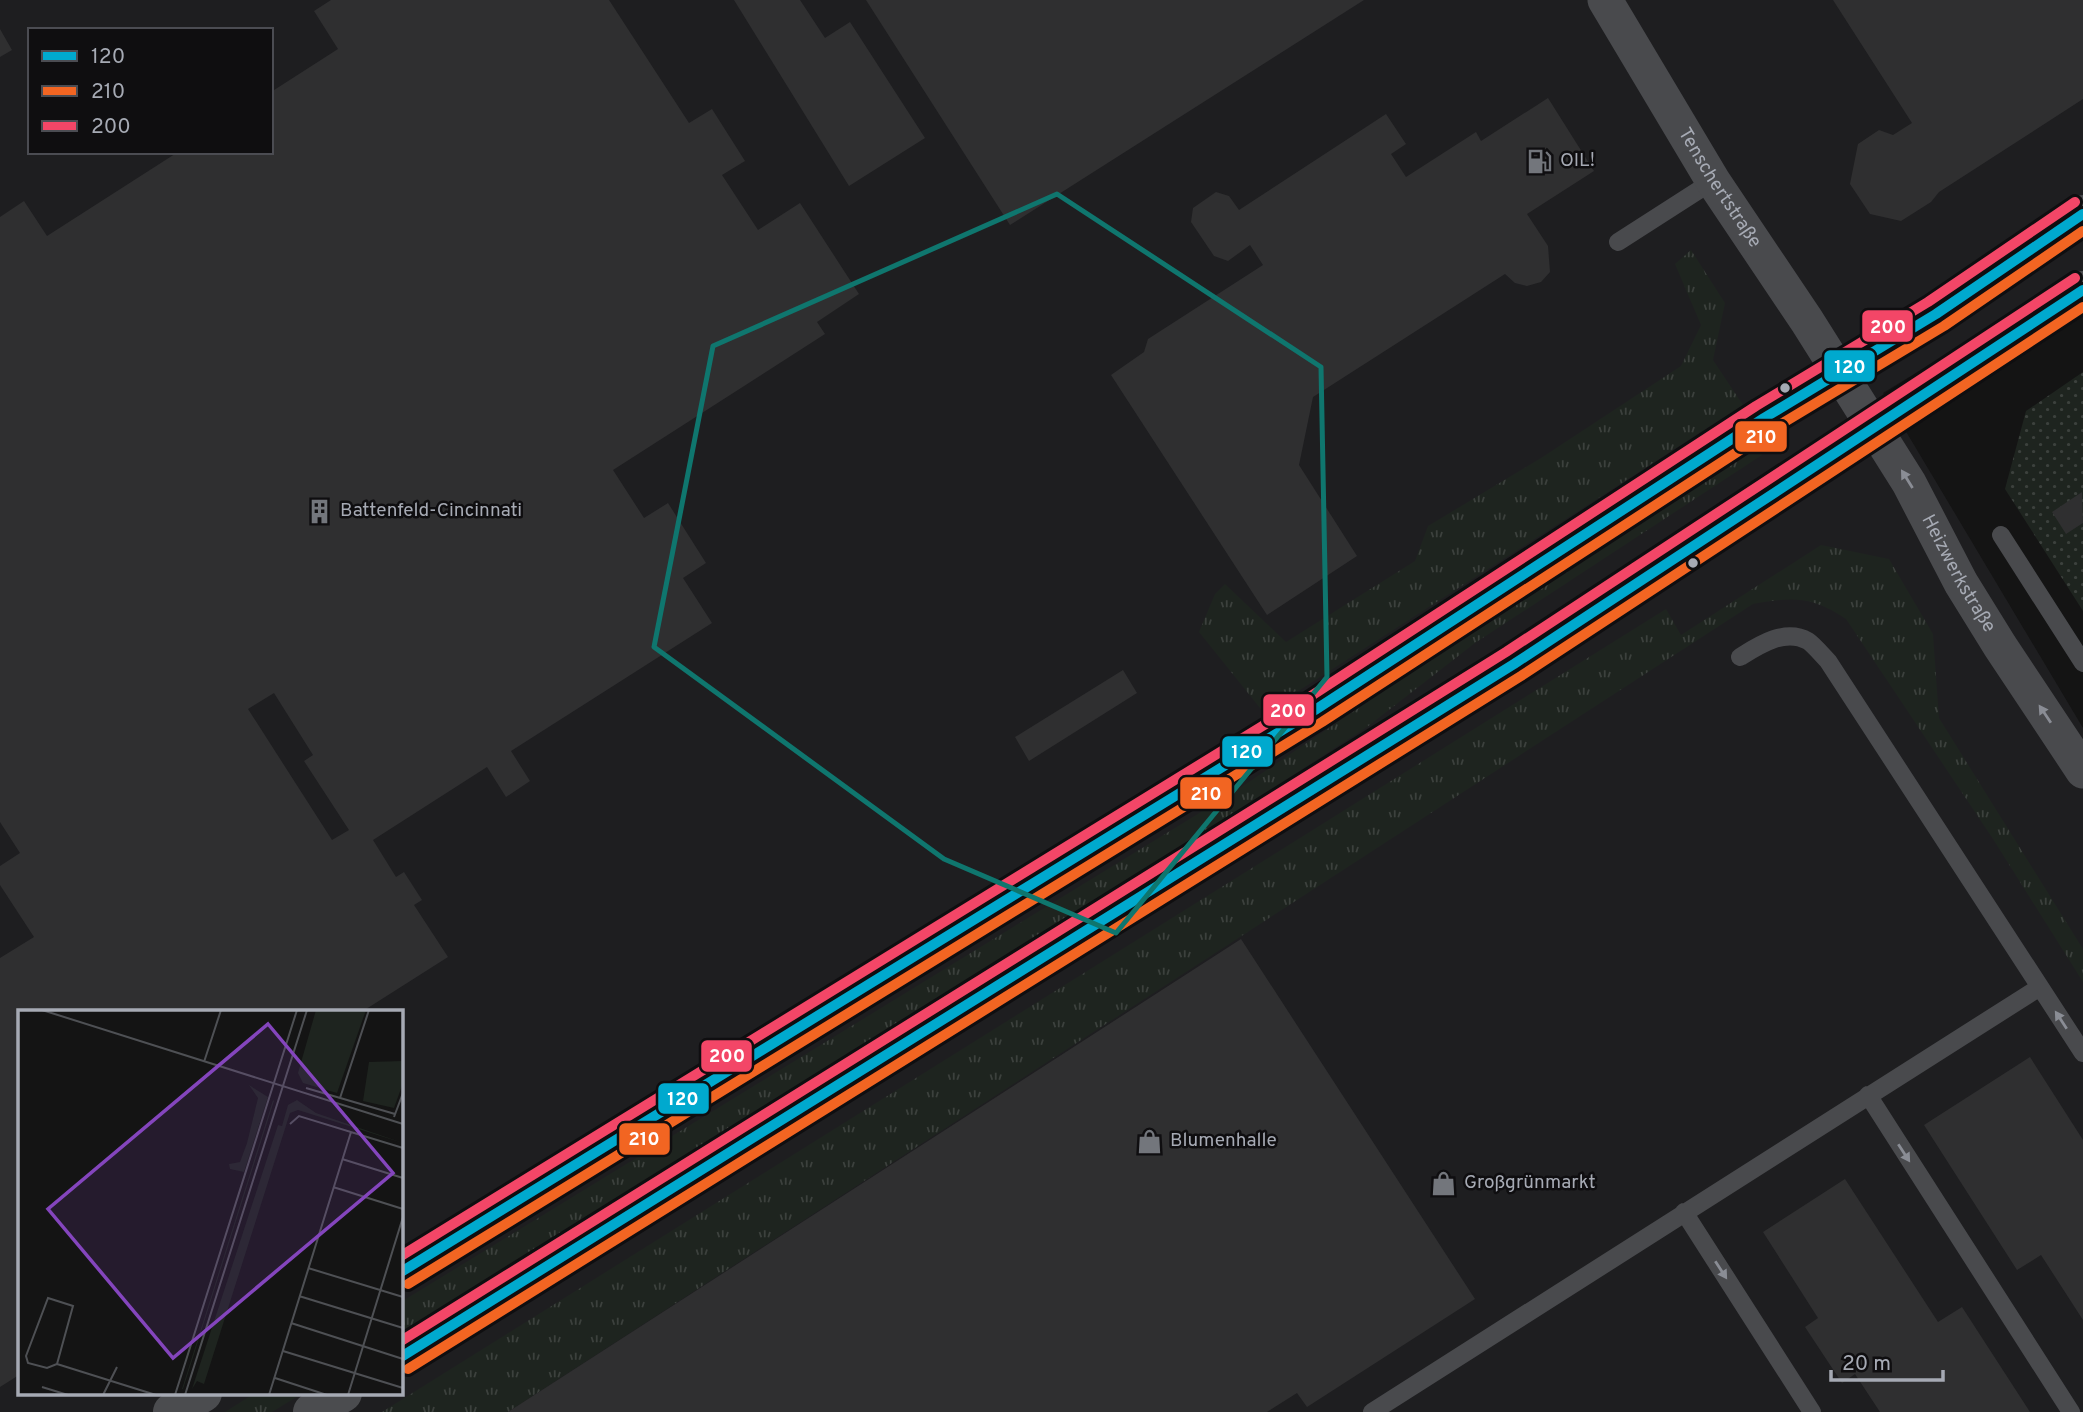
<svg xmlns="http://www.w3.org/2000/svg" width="2083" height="1412" font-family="Overpass,sans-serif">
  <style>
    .built { fill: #1e1e20; fill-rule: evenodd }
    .grass { fill: url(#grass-tufts) }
    .garden { fill: url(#garden-dots) }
    .building { fill: #2f2f30; fill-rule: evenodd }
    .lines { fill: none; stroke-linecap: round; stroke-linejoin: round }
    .service { stroke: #494a4d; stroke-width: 18 }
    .minor { stroke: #494a4d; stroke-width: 35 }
    .primary { stroke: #4b4c4f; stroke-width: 38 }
    .bus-1-casing { stroke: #0f0e10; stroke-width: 16 }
    .bus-2-casing { stroke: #0f0e10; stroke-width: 16 }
    .bus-3-casing { stroke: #0f0e10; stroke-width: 16 }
    .bus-1 { stroke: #00a9ce; stroke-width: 10 }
    .bus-2 { stroke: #f26522; stroke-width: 10 }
    .bus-3 { stroke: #f34667; stroke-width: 10 }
    .oneway { fill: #8a8d95 }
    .marked { fill: none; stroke: #0f766e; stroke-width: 5; stroke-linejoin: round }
    .bus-dot { fill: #a6aab4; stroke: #0f0e10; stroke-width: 2.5 }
    .labels { text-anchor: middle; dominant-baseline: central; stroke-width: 5; stroke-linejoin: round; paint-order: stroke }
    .poi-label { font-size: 19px; fill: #a6aab4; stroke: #0f0e10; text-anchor: start }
    .street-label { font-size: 19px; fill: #a6aab4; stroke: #0f0e10 }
    .inset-road { fill: none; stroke: #4e5054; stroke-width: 2 }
    .view { fill: #8445bd; fill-opacity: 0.15; stroke: #8445bd; stroke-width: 3.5 }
    .inset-edge { fill: none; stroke: #a6aab4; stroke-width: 3.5 }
    .line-badge { stroke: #0f0e10; stroke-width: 2.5 }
    .badge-label { font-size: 19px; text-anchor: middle; font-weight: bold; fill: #fff }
  </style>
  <defs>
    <pattern id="grass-tufts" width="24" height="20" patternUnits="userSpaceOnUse" patternTransform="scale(1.75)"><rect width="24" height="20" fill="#1e241f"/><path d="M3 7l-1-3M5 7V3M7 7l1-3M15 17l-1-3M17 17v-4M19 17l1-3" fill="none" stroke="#3c413d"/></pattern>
    <pattern id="garden-dots" width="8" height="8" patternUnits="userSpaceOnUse" patternTransform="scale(1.75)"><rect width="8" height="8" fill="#1e241f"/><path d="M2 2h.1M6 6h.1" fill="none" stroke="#3c413d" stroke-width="1.8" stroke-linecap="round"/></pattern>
  </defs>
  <rect width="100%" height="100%" fill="#141414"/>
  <!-- built -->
  <path class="built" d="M 0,0 L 2083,0 L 2083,271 L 1883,393 L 2083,728 L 2083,1412 L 0,1412 ZM 30,30 L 271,30 L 271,152 L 30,152 ZM 19,1011 L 401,1011 L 401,1393 L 19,1393 Z"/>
  <!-- grass -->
  <path class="grass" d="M 1691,250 L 1725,303 L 1713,360 L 1743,405 L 1264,713 L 1199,632 L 1215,594 L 1225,584 L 1286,642 L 1415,561 L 1428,526 L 1541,458 L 1681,366 L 1701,325 L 1675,264 Z
    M 1759,447 L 1762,455 L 1475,643 L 1367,727 L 1207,831 L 401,1332 L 401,1302 L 1237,790 L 1369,701 L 1452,639 Z
    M 1821,545 L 1889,559 L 1933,634 L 1939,718 L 2083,949 L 2083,982 L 1993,839 L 1846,619 C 1811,596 1793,597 1753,604 L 508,1412 L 382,1412 L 1666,609 L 1681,635 Z
    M 255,1393 L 303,1393 L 272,1412 L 225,1412 Z"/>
  <!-- garden -->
  <path class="garden" d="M 2083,372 L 2083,611 L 2005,489 L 2026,411 Z"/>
  <!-- building -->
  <path class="building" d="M 331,0 L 609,0 L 689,123 L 712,109 L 745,161 L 722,175 L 758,230 L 800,203 L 859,294 L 817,322 L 825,334 L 613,470 L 644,518 L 668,503 L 706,563 L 683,578 L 712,623 L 511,751 L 530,781 L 506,797 L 487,767 L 373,840 L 396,877 L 404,872 L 422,900 L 414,905 L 448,957 L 363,1011 L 19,1011 L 19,1375 L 0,1387 L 0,958 L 34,937 L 0,885 L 0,866 L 20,853 L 0,822 L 0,217 L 24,201 L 47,236 L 178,152 L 271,152 L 271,92 L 338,49 L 314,11 ZM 274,693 L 313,755 L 304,761 L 349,830 L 332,840 L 248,709 Z
    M 734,0 L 800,0 L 825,38 L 850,22 L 925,138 L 849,186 Z
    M 866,0 L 1364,0 L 1010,225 Z
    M 1833,0 L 2083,0 L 2083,99 L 1939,192 L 1931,202 L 1901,221 L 1870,214 L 1850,184 L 1858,144 L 1879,130 L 1893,135 L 1912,123 Z
    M 0,29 L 12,50 L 0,57 Z
    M 1548,98 L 1594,171 L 1527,214 L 1548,246 L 1550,272 L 1541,282 L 1527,286 L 1515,283 L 1505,274 L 1313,397 L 1299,465 L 1357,556 L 1267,615 L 1111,375 L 1144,352 L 1148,339 L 1263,265 L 1250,245 L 1228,261 L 1214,256 L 1191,222 L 1193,208 L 1216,192 L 1229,196 L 1239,210 L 1386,114 L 1406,144 L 1391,154 L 1406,177 L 1476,132 L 1481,141 Z
    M 2082,492 L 2083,523 L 2066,534 L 2052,512 Z
    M 1123,670 L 1137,693 L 1029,761 L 1015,737 Z
    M 1241,939 L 1475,1299 L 1307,1407 L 1297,1393 L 1267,1412 L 508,1412 Z
    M 2030,1057 L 2083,1140 L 2083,1320 L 2041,1255 L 2017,1270 L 1924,1125 Z
    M 1845,1179 L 1938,1322 L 1962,1307 L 2030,1412 L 1880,1412 L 1855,1374 L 1842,1383 L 1805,1327 L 1818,1318 L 1763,1232 Z"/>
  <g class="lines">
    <!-- service -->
    <path class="service" d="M 1618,242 L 1713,181
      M 2001,535 L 2083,663
      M 1740,657 C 1759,645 1785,628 1808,641 C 1815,646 1822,655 1828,661 L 2083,1053
      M 1868,1095 L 2071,1412
      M 1684,1212 L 1812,1412
      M 1372,1412 L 2040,987"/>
    <!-- minor -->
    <path class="minor" id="s1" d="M 1605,0 L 1713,181 L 1807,321 L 1909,483 L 1961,583 L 2000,646 L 2083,771"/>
    <!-- primary -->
    <path class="primary" d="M 401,1272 L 1315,710 L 1764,418 L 1936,314 L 2083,214
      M 401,1357 L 1514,664 L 2083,290
      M 172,1412 L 203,1393
      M 312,1412 L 343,1393"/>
    <defs>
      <path id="bus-1" d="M 401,1272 L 1315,710 L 1764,418 L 1936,314 L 2083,214
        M 401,1357 L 1514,664 L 2083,290"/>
      <path id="bus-2" d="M 408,1284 L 1322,722 L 1771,430 L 1944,326 L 2083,231
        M 408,1369 L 1521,676 L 2083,307"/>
      <path id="bus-3" d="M 401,1256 L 1308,698 L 1756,406 L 1928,302 L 2075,202
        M 401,1341 L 1506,652 L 2075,278"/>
    </defs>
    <!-- bus-1 casing -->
    <use href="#bus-1" class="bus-1-casing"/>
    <!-- bus-2 casing -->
    <use href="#bus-2" class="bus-2-casing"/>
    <!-- bus-3 casing -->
    <use href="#bus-3" class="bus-3-casing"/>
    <!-- bus-1 -->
    <use href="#bus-1" class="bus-1"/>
    <!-- bus-2 -->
    <use href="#bus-2" class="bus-2"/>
    <!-- bus-3 -->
    <use href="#bus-3" class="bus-3"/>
  </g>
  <!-- one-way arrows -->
  <defs><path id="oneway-solid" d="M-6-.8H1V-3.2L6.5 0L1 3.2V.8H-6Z" transform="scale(1.75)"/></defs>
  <g class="oneway">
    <use href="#oneway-solid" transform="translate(1907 479) rotate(-122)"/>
    <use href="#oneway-solid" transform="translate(2045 714) rotate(-124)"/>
    <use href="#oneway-solid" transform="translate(2061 1020) rotate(-123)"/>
    <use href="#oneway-solid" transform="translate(1904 1153) rotate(57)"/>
    <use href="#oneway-solid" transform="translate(1721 1270) rotate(57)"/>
  </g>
  <!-- marked area -->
  <path class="marked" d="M 1057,194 L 1321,367 L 1327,677 L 1116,933 L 944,859 L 654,647 L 713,346 Z"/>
  <!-- icons -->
  <defs>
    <symbol id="fuel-bare" viewBox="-9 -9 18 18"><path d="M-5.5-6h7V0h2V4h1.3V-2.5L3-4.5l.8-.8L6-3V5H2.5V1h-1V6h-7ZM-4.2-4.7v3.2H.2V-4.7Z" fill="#73767c" stroke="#0f0e10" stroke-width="2.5" paint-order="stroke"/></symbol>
    <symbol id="building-bare" viewBox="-9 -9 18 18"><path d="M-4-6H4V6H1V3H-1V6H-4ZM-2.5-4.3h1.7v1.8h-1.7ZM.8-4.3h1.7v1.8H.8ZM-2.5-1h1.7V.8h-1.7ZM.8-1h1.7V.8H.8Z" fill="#73767c" stroke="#0f0e10" stroke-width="2.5" paint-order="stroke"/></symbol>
    <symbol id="shop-bare" viewBox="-9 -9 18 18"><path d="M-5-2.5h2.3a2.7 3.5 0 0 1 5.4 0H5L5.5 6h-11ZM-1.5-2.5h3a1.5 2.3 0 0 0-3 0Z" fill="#73767c" stroke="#0f0e10" stroke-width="2.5" paint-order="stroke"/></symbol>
  </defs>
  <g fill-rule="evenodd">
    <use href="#fuel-bare" x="1522" y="144" width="35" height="35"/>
    <use href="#building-bare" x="302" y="494" width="35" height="35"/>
    <use href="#shop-bare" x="1132" y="1124" width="35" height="35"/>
    <use href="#shop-bare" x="1426" y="1166" width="35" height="35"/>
  </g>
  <!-- markers -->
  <g class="bus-dot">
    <circle cx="1785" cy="388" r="6"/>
    <circle cx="1693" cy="563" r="6"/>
  </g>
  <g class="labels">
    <!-- poi labels -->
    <g class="poi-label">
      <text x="1560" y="161">OIL!</text>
      <text x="340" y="511">Battenfeld-Cincinnati</text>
      <text x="1170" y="1141">Blumenhalle</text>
      <text x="1464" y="1183">Großgrünmarkt</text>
    </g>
    <!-- street labels -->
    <g class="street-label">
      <text stroke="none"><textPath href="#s1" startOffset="220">Tenschertstraße</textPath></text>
      <text stroke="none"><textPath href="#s1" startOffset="674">Heizwerkstraße</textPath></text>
    </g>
  </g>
  <!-- overview -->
  <g transform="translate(18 1010)">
    <rect width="385" height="385" fill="#141414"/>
    <path d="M 385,51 L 385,73 L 376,98 L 345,91 L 351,52 ZM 231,75 L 250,87 L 226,162 L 212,159 L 211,154 L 222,152 L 229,133 L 240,88 ZM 255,90 L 256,91 L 165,379 L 164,379 ZM 279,90 L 298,103 L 385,133 L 280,100 L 272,103 L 186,374 L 179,371 L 174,379 L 260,115 L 264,116 L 270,95 Z" fill="#1e241f"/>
    <path d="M 298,0 L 348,0 L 319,83 L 285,73 L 280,63 Z" fill="#1e241f"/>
    <path class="inset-road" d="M 24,0 L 385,114M 186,52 L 203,0M 288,78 L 377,104M 322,88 L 351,0M 376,107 L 385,83M 272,114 L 281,106 L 385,138M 324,149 L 385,168M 315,177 L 385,199M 290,258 L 385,287M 281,286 L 385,318M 30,288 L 55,296 L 39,354 L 29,358 L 10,353 L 8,346 ZM 273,313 L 385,349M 265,341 L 385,378M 39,354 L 138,385M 257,368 L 309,385M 24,377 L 50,385M 85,385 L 99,357M 157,385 L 279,0M 167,385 L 289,0M 251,385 L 333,122M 330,385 L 385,207"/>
    <path class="view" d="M 250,14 L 375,163 L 155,348 L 30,199 Z"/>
    <rect width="385" height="385" class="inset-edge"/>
  </g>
  <g class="line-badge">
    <rect x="1861" y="309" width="53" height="34" rx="7" fill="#f34667"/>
    <rect x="1823" y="349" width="53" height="34" rx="7" fill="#00a9ce"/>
    <rect x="1734" y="420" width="54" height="33" rx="7" fill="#f26522"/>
    <rect x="1262" y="693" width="53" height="34" rx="7" fill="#f34667"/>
    <rect x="1221" y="735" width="53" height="33" rx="7" fill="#00a9ce"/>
    <rect x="1179" y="776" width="54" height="34" rx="7" fill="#f26522"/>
    <rect x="700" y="1039" width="53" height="34" rx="7" fill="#f34667"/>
    <rect x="657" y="1082" width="53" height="33" rx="7" fill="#00a9ce"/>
    <rect x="618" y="1122" width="53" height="34" rx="7" fill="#f26522"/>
  </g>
  <g class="badge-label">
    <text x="1888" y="333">200</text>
    <text x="1850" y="373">120</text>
    <text x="1761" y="443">210</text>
    <text x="1288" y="717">200</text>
    <text x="1247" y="758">120</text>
    <text x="1206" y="800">210</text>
    <text x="727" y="1062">200</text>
    <text x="683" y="1105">120</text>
    <text x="644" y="1145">210</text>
  </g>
  <!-- legend -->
  <rect x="28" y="28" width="245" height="126" fill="#0f0e10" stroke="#4b4c52" stroke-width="2"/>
  <rect x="42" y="51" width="35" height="10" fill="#00a9ce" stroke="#4b4c52" stroke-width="2"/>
  <text x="91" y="63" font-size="21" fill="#a6aab4">120</text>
  <rect x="42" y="86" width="35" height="10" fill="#f26522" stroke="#4b4c52" stroke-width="2"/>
  <text x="91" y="98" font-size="21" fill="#a6aab4">210</text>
  <rect x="42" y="121" width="35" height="10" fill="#f34667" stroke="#4b4c52" stroke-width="2"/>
  <text x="91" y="133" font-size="21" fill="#a6aab4">200</text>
  <!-- scale -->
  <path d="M1831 1370v10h112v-10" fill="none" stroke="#a6aab4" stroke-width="3.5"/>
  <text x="1842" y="1370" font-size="21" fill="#a6aab4" stroke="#0f0e10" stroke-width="5" paint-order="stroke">20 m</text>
</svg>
